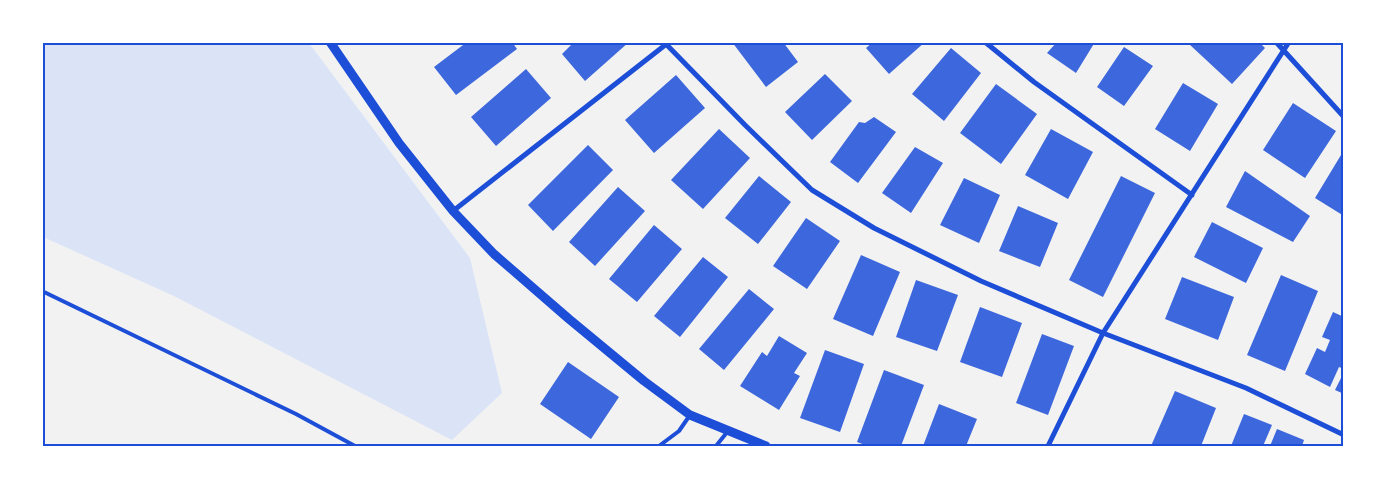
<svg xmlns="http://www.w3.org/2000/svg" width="1386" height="489" font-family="'PT Sans Narrow',sans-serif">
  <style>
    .green { fill: #dbe4f7 }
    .building { fill: #3d67dc }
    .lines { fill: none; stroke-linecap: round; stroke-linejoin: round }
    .service { stroke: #1d4ed8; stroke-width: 4 }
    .minor { stroke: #1d4ed8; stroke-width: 5 }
    .tertiary { stroke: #1d4ed8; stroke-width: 9 }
    .neatline { fill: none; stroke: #1d4ed8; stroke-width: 2 }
  </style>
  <rect width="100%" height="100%" fill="#f2f2f2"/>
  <!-- green -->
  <path class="green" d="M 43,42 L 309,43 L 470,258 L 502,393 L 452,440 L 174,296 L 43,237 Z"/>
  <!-- building -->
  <path class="building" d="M 467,42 L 512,42 L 517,49 L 456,95 L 434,67 Z
    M 574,42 L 629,42 L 585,81 L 562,54 Z
    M 732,42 L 783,42 L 798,62 L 766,87 Z
    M 873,42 L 925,42 L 889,74 L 866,48 Z
    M 1057,42 L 1095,42 L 1076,73 L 1047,53 Z
    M 1190,42 L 1259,42 L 1265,48 L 1232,84 L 1189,44 Z
    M 1124,47 L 1153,66 L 1124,106 L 1097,87 Z
    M 951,48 L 981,73 L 944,121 L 912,94 Z
    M 526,69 L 551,98 L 496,146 L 471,117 Z
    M 825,74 L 852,101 L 812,140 L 785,112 Z
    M 676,75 L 705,108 L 654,153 L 625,120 Z
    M 1183,83 L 1218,104 L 1190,151 L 1155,129 Z
    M 996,84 L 1037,114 L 1001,164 L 960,133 Z
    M 1293,103 L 1336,131 L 1305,178 L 1263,150 Z
    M 874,117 L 896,132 L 858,183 L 830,162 L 859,122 L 865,123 Z
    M 719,129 L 750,158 L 703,209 L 671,180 Z
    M 1051,129 L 1093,152 L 1068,199 L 1025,175 Z
    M 588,145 L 613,170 L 553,231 L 528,205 Z
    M 915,147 L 943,163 L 911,213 L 882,193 Z
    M 1341,155 L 1344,157 L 1344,216 L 1315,198 Z
    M 1245,171 L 1310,216 L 1293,242 L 1226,207 Z
    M 759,176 L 791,202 L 758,244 L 725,218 Z
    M 1121,176 L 1155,193 L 1103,297 L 1069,280 Z
    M 964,178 L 1000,195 L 979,243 L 940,225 Z
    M 618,187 L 645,211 L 595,266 L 569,242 Z
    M 1018,206 L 1058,223 L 1040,267 L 999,251 Z
    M 806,218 L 840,241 L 807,289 L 773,266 Z
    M 1212,222 L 1263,248 L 1246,283 L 1194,257 Z
    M 654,225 L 682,249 L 637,302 L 609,279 Z
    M 861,255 L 900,272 L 873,336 L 833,319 Z
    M 703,257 L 728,277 L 680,337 L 654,316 Z
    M 1281,275 L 1318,291 L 1285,371 L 1247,355 Z
    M 1182,277 L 1234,297 L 1218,340 L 1165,319 Z
    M 916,280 L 958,295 L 937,351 L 896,337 Z
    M 749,289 L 774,309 L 724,370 L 699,349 Z
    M 980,307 L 1022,323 L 1002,377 L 960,362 Z
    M 1333,312 L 1344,317 L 1344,369 L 1339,367 L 1330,387 L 1305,374 L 1317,348 L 1325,352 L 1330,340 L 1322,337 Z
    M 1042,334 L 1074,346 L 1048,415 L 1016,403 Z
    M 779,336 L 807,353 L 794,373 L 800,376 L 779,410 L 740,386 L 762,352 L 767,356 Z
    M 825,350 L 864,364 L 840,432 L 800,418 Z
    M 568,362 L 619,397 L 591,439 L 540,404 Z
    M 884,370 L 924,385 L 901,446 L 868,446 L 857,442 Z
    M 1344,372 L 1344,394 L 1335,390 Z
    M 1175,391 L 1216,408 L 1201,446 L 1151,446 Z
    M 939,404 L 977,419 L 966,446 L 923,446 Z
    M 1244,414 L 1272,425 L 1263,446 L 1231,446 Z
    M 1277,429 L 1304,440 L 1302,446 L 1270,446 Z"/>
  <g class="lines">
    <!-- service -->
    <path class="service" d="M 42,291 L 296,414 L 355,446
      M 659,446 L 679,431 L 690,415
      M 716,446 L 728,431"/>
    <!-- minor -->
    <path class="minor" d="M 664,42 L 745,125 L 812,190 L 874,228 L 981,281 L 1103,333 L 1246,388 L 1344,435
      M 985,42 L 1034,82 L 1192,195
      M 1276,42 L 1344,117
      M 453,211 L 669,42
      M 1048,446 L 1103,333 L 1289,42"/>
    <!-- tertiary -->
    <path class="tertiary" d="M 330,42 L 399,143 L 453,211 L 494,254 L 569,319 L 644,381 L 690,415 L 766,446"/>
  </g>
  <!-- border -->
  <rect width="1386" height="489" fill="none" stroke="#ffffff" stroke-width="88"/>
  <rect x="44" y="44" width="1298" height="401" class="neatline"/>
</svg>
